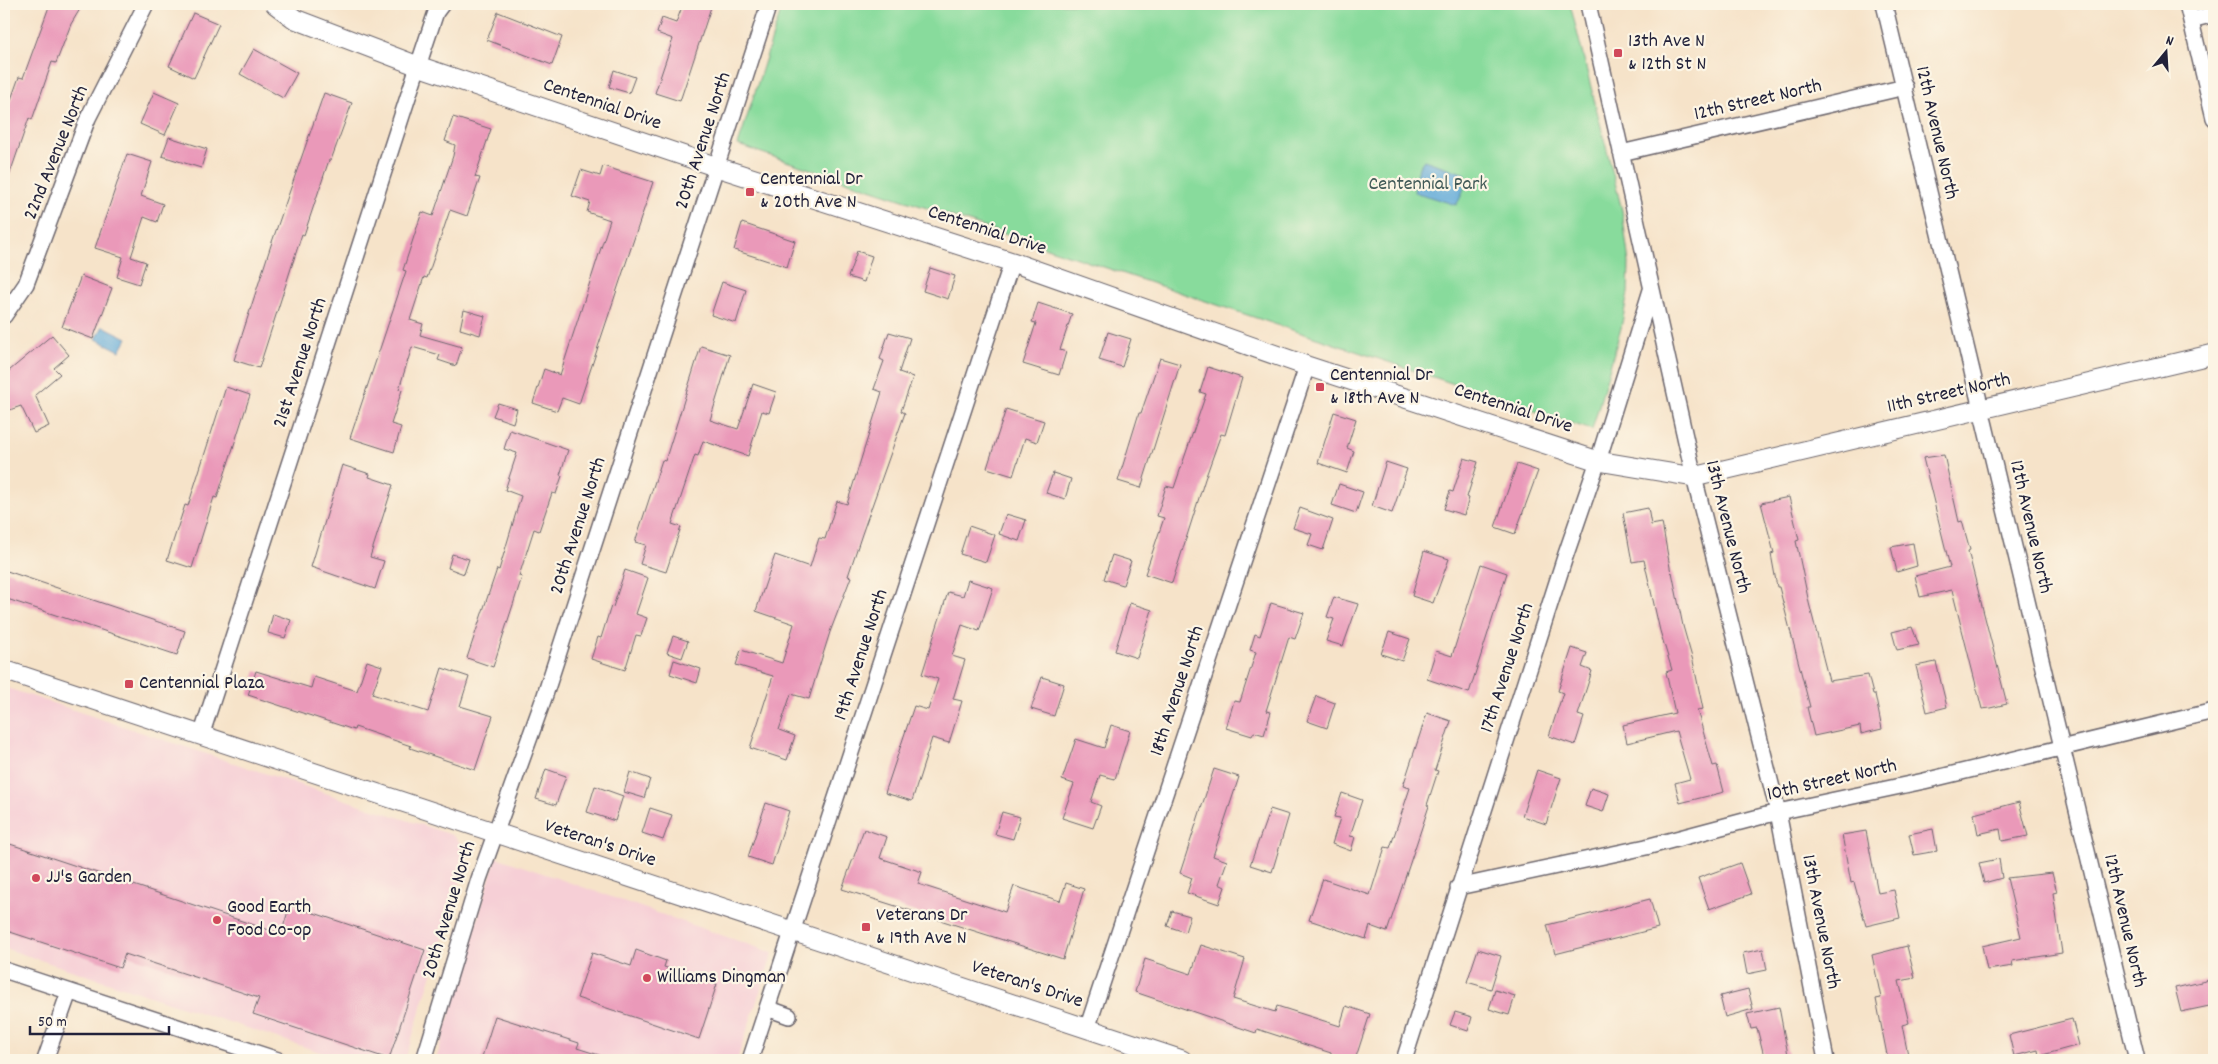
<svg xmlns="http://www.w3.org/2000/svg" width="2218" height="1064" font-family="Dekko,sans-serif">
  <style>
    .built { fill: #f6cfd6 }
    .green { fill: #88db9c; stroke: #557e6c }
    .water { fill: #62abd9; stroke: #42668a }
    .building { fill: #ea99b9 }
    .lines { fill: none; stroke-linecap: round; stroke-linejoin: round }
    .minor-casing { stroke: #6c666d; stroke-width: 18 }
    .tertiary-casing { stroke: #6c666d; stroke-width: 21 }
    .minor { stroke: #fff; stroke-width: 15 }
    .tertiary { stroke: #fff; stroke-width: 19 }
    .poi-dot { fill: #d1495b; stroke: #fcf5e5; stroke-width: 2 }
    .labels { text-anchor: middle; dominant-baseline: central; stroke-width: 4.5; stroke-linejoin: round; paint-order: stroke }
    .poi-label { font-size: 20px; fill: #22223b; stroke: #fcf5e5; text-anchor: start }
    .street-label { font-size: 20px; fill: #22223b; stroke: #fcf5e5 }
    .park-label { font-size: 20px; fill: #415a58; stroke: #fcf5e5 }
  </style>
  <rect width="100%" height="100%" fill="#fcf5e5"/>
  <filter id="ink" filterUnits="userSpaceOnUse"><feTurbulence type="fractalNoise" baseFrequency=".02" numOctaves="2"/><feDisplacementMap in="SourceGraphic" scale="10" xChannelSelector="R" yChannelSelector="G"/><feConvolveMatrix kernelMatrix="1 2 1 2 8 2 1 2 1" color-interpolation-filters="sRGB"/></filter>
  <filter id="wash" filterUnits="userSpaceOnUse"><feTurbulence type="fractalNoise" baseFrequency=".0096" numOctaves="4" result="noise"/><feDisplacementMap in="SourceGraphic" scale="20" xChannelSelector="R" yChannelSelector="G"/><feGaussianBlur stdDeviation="1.12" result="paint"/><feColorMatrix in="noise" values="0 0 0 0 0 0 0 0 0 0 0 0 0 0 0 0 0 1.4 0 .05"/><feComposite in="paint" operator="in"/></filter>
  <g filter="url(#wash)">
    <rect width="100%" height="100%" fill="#f6e3c9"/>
    <!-- built -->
    <path class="built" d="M 4,687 L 452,835 L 470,852 L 405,1060 L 344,1060 L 4,948 Z
      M 496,857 L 773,953 L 737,1060 L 436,1060 Z"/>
    <!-- green -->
    <path class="green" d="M 783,4 L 1570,4 L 1622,210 L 1629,263 L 1628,293 L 1621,328 L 1592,430 L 738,145 Z"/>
    <!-- water -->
    <path class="water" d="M 1424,160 L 1465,174 C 1465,186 1463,195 1456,205 L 1414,192 L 1419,167 Z
      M 103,326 L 127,338 L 120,351 L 96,339 Z"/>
    <g id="blocks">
      <!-- building -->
      <path class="building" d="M 50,4 L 83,4 L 71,24 L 56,63 L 52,62 L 32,120 L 29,118 L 6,185 L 4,184 L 4,119 L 19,77 L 23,78 Z
        M 683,4 L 712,4 L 680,101 L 655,93 L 673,39 L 657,33 L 662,18 L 676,23 Z
        M 498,12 L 562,37 L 552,65 L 487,40 Z
        M 193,13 L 219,24 L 194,78 L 169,66 Z
        M 254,49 L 297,73 L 283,98 L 240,74 Z
        M 614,70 L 635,77 L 629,93 L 609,87 Z
        M 154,92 L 179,103 L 165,135 L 140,124 Z
        M 324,93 L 352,103 L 331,160 L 329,160 L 304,235 L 302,234 L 259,368 L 234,360 L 272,242 Z
        M 453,117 L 491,129 L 475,177 L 480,178 L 467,216 L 450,210 L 427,278 L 424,277 L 410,320 L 423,324 L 420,335 L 462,347 L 456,366 L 438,360 L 440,355 L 412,347 L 399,389 L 402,390 L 391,424 L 401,427 L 394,452 L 350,438 L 406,271 L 403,270 L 422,212 L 433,216 L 453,156 L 455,145 L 445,141 Z
        M 169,137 L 207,149 L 201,168 L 162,156 Z
        M 127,154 L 152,162 L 141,196 L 163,204 L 157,222 L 144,217 L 131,257 L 146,262 L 139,284 L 117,277 L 123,257 L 95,248 Z
        M 603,166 L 653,182 L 579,404 L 562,398 L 557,411 L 533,403 L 544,369 L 560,375 L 610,220 L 587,212 L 590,202 L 572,196 L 581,170 L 600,176 Z
        M 742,223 L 795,241 L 787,267 L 734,250 Z
        M 857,251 L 872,256 L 864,282 L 848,277 Z
        M 930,268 L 955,276 L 948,299 L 923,291 Z
        M 81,276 L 112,288 L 93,339 L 62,327 Z
        M 722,282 L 746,290 L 736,323 L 711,315 Z
        M 1038,303 L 1072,314 L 1060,350 L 1066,352 L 1059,375 L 1023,364 L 1036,323 L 1032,322 Z
        M 464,310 L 485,316 L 480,335 L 460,329 Z
        M 889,332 L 910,338 L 899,372 L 913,377 L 901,411 L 905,413 L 862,534 L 848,576 L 851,577 L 830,632 L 809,699 L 791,694 L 779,730 L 795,736 L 787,760 L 750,748 L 773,676 L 736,665 L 741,650 L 782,663 L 794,624 L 756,611 L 775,555 L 810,567 L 819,538 L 825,539 L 837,501 L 847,504 L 882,392 L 874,389 L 884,361 L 880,359 Z
        M 1108,332 L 1131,339 L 1122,367 L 1099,360 Z
        M 52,335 L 69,355 L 54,368 L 60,374 L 35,395 L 49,426 L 34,433 L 21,406 L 4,412 L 4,375 Z
        M 701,346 L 730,355 L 710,420 L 738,429 L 753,384 L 776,392 L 769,413 L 762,411 L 748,456 L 703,441 L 698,456 L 695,455 L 672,524 L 681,527 L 666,572 L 640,564 L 646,545 L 635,542 L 662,460 L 665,461 Z
        M 1160,358 L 1180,364 L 1141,488 L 1118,481 L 1139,413 L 1141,413 Z
        M 1208,367 L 1242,378 L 1225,435 L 1221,434 L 1205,479 L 1172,583 L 1145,574 L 1164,518 L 1157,516 L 1166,486 L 1174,488 L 1206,394 L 1200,392 Z
        M 226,387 L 250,395 L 217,498 L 214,497 L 192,568 L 167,560 L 185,505 L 188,506 Z
        M 498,403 L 517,409 L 513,423 L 493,416 Z
        M 1006,409 L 1044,421 L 1037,442 L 1025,438 L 1013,476 L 987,468 Z
        M 1334,412 L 1356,419 L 1347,448 L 1354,451 L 1347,473 L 1318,463 Z
        M 510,430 L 568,450 L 560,475 L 562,476 L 556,494 L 552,493 L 539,531 L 534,529 L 519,576 L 522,577 L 510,614 L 493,667 L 467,658 L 497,569 L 499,570 L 521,496 L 505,490 L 517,453 L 504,449 Z
        M 1944,455 L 1959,522 L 1962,521 L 1970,550 L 1968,551 L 2007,704 L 1990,708 L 1982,709 L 1952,590 L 1920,597 L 1915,576 L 1950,567 L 1923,458 Z
        M 1464,458 L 1478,462 L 1467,497 L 1469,498 L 1464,515 L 1444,509 L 1450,491 L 1453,492 Z
        M 1386,462 L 1407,469 L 1392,513 L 1372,506 Z
        M 1517,464 L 1538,471 L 1515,534 L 1495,527 Z
        M 342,465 L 370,474 L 369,477 L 393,485 L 370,557 L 384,561 L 375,589 L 311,567 Z
        M 1053,473 L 1071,479 L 1065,499 L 1046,493 Z
        M 1339,484 L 1363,492 L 1356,513 L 1332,505 Z
        M 1789,497 L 1799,540 L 1796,541 L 1809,603 L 1829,681 L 1868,675 L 1873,694 L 1875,694 L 1882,729 L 1861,734 L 1860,726 L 1814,736 L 1807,707 L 1810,707 L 1779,587 L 1777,587 L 1771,554 L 1774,553 L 1761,503 Z
        M 1300,508 L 1333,520 L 1323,550 L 1308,545 L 1312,534 L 1293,528 Z
        M 1648,508 L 1651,525 L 1662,523 L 1671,573 L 1672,572 L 1683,626 L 1693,661 L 1703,709 L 1697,710 L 1713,766 L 1717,765 L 1724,792 L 1680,803 L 1675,783 L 1690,779 L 1676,731 L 1627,743 L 1623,725 L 1675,713 L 1666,672 L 1672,670 L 1660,631 L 1644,560 L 1632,562 L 1623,513 Z
        M 1006,514 L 1026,520 L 1019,541 L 999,534 Z
        M 969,526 L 995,535 L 986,562 L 960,554 Z
        M 1913,543 L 1917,566 L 1897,572 L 1891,547 Z
        M 1424,551 L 1449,559 L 1433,603 L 1412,596 Z
        M 452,554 L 469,559 L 464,574 L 448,568 Z
        M 1112,555 L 1131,561 L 1123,585 L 1104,579 Z
        M 1481,564 L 1507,573 L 1469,693 L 1427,679 L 1436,651 L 1452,656 Z
        M 4,570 L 185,631 L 177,655 L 4,598 Z
        M 625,570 L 648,578 L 636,614 L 647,618 L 641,636 L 636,635 L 625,670 L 591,659 L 598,637 L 601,638 L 611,606 L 613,607 Z
        M 968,580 L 993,588 L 979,631 L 962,625 L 952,656 L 965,660 L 953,699 L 962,701 L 949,743 L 932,738 L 912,801 L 885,793 L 914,706 L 928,710 L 938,679 L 922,674 L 948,592 L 963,596 Z
        M 1334,597 L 1358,604 L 1343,646 L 1326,641 L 1334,619 L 1327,617 Z
        M 1130,603 L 1152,610 L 1137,658 L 1115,651 Z
        M 1271,603 L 1304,613 L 1295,639 L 1289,637 L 1266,711 L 1271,712 L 1264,735 L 1254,732 L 1252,736 L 1226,728 L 1234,701 L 1240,702 L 1256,652 L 1250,650 L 1255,634 L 1260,636 Z
        M 273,614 L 291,620 L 285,638 L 268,633 Z
        M 1912,627 L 1919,645 L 1897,650 L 1892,632 Z
        M 1389,632 L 1410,639 L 1402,661 L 1381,654 Z
        M 673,636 L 688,641 L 682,658 L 667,653 Z
        M 1572,648 L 1587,653 L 1582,667 L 1592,671 L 1578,715 L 1584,717 L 1575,745 L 1549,736 L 1563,693 L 1558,691 Z
        M 674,660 L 701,669 L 697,683 L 670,674 Z
        M 367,661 L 382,666 L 372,694 L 428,712 L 442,668 L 469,677 L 460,706 L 493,716 L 475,770 L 410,748 L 411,746 L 355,727 L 354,730 L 248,695 L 256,671 L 311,688 L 314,677 L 357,691 Z
        M 1936,662 L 1947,707 L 1927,712 L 1916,666 Z
        M 1042,677 L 1064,684 L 1054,716 L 1031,709 Z
        M 1316,696 L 1335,703 L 1327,728 L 1307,721 Z
        M 1427,713 L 1451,721 L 1435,770 L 1438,771 L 1427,805 L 1429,806 L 1387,932 L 1370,926 L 1366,939 L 1309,920 L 1323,879 L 1370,895 L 1385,847 L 1390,848 L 1410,788 L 1403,786 Z
        M 1111,725 L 1130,731 L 1115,779 L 1100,775 L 1091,802 L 1101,806 L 1093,828 L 1062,818 L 1074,784 L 1062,780 L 1076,739 L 1104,748 Z
        M 546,769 L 566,776 L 556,805 L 536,799 Z
        M 1214,769 L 1239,777 L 1213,856 L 1227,861 L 1219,884 L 1225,887 L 1219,904 L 1187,893 L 1192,878 L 1180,873 Z
        M 1537,770 L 1561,778 L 1546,824 L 1522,816 Z
        M 630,772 L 650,779 L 644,798 L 624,792 Z
        M 595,786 L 623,796 L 615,821 L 587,812 Z
        M 1591,788 L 1609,794 L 1603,812 L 1585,806 Z
        M 1342,793 L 1362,800 L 1350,836 L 1355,837 L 1351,851 L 1332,844 L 1340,818 L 1334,817 Z
        M 2019,802 L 2028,836 L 2002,841 L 2000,829 L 1978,834 L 1974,814 Z
        M 766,803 L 789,811 L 772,865 L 748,857 Z
        M 650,808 L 672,815 L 663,840 L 642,833 Z
        M 1270,809 L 1289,815 L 1272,872 L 1250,865 Z
        M 1002,812 L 1020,817 L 1013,839 L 995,834 Z
        M 864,829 L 887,837 L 880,858 L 922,872 L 918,884 L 1005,912 L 1014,886 L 1060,901 L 1066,883 L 1084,889 L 1063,959 L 842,889 Z
        M 1933,829 L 1937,851 L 1914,855 L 1909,834 Z
        M 1866,831 L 1878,893 L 1894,890 L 1900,918 L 1866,926 L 1854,882 L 1851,883 L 1842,835 Z
        M 4,842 L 281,934 L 290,905 L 425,950 L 389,1059 L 253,1014 L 259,998 L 125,954 L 120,968 L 4,930 Z
        M 1999,859 L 2002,878 L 1984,883 L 1979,863 Z
        M 1740,863 L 1751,894 L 1709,909 L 1698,878 Z
        M 2052,873 L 2057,892 L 2053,893 L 2062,953 L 2012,961 L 2013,966 L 1987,970 L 1982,946 L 2021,937 L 2007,878 Z
        M 1650,899 L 1658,928 L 1555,954 L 1547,925 Z
        M 1172,911 L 1190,916 L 1185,932 L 1167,926 Z
        M 1201,945 L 1245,959 L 1233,999 L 1275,1012 L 1277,1006 L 1340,1026 L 1346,1006 L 1370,1014 L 1355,1060 L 1345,1060 L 1331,1055 L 1331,1053 L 1257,1029 L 1256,1033 L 1135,992 L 1145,959 L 1191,974 Z
        M 1907,946 L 1915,978 L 1899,981 L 1909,1023 L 1902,1025 L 1909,1060 L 1888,1060 L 1876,999 L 1881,998 L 1872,955 Z
        M 1478,949 L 1501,956 L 1491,989 L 1467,982 Z
        M 1763,949 L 1767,970 L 1747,974 L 1743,953 Z
        M 636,950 L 666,961 L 664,967 L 717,984 L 699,1039 L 577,998 L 592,953 L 631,966 Z
        M 2214,979 L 2214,1005 L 2181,1012 L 2175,988 Z
        M 1748,989 L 1753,1009 L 1725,1017 L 1720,996 Z
        M 1495,990 L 1515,996 L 1509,1015 L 1489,1009 Z
        M 1779,1007 L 1789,1060 L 1765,1060 L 1757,1028 L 1751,1029 L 1747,1014 Z
        M 1455,1012 L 1472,1017 L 1468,1031 L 1450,1025 Z
        M 495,1016 L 579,1043 L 577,1048 L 605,1057 L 605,1060 L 481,1060 Z
        M 2072,1019 L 2079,1045 L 2039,1056 L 2038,1050 L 2014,1056 L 2009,1035 Z"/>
    </g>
  </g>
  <g filter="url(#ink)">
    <use href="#blocks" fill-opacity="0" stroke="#6c666d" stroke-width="1"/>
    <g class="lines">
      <defs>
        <path id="minor" d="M 1588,4 L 1694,477 L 1778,812 L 1826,1060
          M 1884,4 L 2137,1060
          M 2187,4 L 2214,118
          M 2191,20 L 2214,14
          M 1621,153 L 1905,87
          M 4,316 L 26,284 L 88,118 L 146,4
          M 201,736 L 418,66 L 436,12 L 442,4
          M 1458,887 L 1646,847 L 1778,812 L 1924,781 L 2214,711
          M 4,970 L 278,1060
          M 767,1008 L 789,1016
          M 1087,1029 L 1307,366
          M 45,1060 L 69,992
          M 424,1060 L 479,879 L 545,695 L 769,4
          M 750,1060 L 1012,262
          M 1404,1060 L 1565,557 L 1598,461 L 1651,290"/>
        <path id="tertiary" d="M 275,4 L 295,19 L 418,66 L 717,167 L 1012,262 L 1307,366 L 1598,461 L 1694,477 L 2214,354
          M 4,670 L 1182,1060"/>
      </defs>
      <!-- minor casing -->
      <use href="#minor" class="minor-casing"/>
      <!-- tertiary casing -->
      <use href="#tertiary" class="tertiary-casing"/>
      <!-- minor -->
      <use href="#minor" class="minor"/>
      <!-- tertiary -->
      <use href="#tertiary" class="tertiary"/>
    </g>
  </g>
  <!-- markers -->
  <g class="poi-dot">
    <rect x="1613" y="48" width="10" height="10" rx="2.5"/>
    <rect x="745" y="187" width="10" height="10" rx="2.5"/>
    <rect x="1315" y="382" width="10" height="10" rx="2.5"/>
    <rect x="124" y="679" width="10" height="10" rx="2.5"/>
    <circle cx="36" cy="878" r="5"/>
    <circle cx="217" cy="920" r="5"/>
    <rect x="861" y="922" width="10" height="10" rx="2.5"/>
    <circle cx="647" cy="978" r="5"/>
  </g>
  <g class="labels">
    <!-- poi labels -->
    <g class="poi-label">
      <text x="1628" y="42">13th Ave N<tspan x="1628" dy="23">&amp; 12th St N</tspan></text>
      <text x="760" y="180">Centennial Dr<tspan x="760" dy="23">&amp; 20th Ave N</tspan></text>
      <text x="1330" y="376">Centennial Dr<tspan x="1330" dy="23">&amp; 18th Ave N</tspan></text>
      <text x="139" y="684">Centennial Plaza</text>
      <text x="46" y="878">JJ's Garden</text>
      <text x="227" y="908">Good Earth<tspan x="227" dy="23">Food Co-op</tspan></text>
      <text x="876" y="916">Veterans Dr<tspan x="876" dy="23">&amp; 19th Ave N</tspan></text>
      <text x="657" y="978">Williams Dingman</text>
    </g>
    <!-- street labels -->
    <g class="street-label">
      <text transform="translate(1758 101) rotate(-13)">12th Street North</text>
      <text transform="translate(602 105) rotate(19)">Centennial Drive</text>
      <text transform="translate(1936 133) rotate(77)">12th Avenue North</text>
      <text transform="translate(704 141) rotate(-72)">20th Avenue North</text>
      <text transform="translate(57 153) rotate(-68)">22nd Avenue North</text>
      <text transform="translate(987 231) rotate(18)">Centennial Drive</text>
      <text transform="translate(301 363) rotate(-72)">21st Avenue North</text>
      <text transform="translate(1949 394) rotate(-13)">11th Street North</text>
      <text transform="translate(1513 409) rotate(18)">Centennial Drive</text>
      <text transform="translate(579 526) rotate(-72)">20th Avenue North</text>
      <text transform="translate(1727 527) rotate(76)">13th Avenue North</text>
      <text transform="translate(2030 527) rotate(77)">12th Avenue North</text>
      <text transform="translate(862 655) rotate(-72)">19th Avenue North</text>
      <text transform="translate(1508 668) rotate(-72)">17th Avenue North</text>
      <text transform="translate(1178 691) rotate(-72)">18th Avenue North</text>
      <text transform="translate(1832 781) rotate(-13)">10th Street North</text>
      <text transform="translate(600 844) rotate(18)">Veteran's Drive</text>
      <text transform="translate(450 910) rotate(-73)">20th Avenue North</text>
      <text transform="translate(2124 921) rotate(77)">12th Avenue North</text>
      <text transform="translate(1820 922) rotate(79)">13th Avenue North</text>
      <text transform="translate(1027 985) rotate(18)">Veteran's Drive</text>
    </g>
    <!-- park labels -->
    <g class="park-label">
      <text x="1428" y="185">Centennial Park</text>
    </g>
  </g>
  <!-- margin -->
  <rect width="2218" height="1064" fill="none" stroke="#fcf5e5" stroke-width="20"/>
  <!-- north arrow -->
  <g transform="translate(2166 52) rotate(18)" stroke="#fcf5e5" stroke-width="4" paint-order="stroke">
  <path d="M0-4L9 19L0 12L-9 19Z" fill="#22223b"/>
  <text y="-8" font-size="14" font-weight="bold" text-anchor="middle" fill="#22223b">N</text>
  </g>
  <!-- scale -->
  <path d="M30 1026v8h139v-8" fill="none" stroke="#22223b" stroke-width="2.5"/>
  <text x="38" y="1026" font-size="15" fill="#22223b" stroke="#fcf5e5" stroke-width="4" paint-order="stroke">50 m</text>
</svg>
